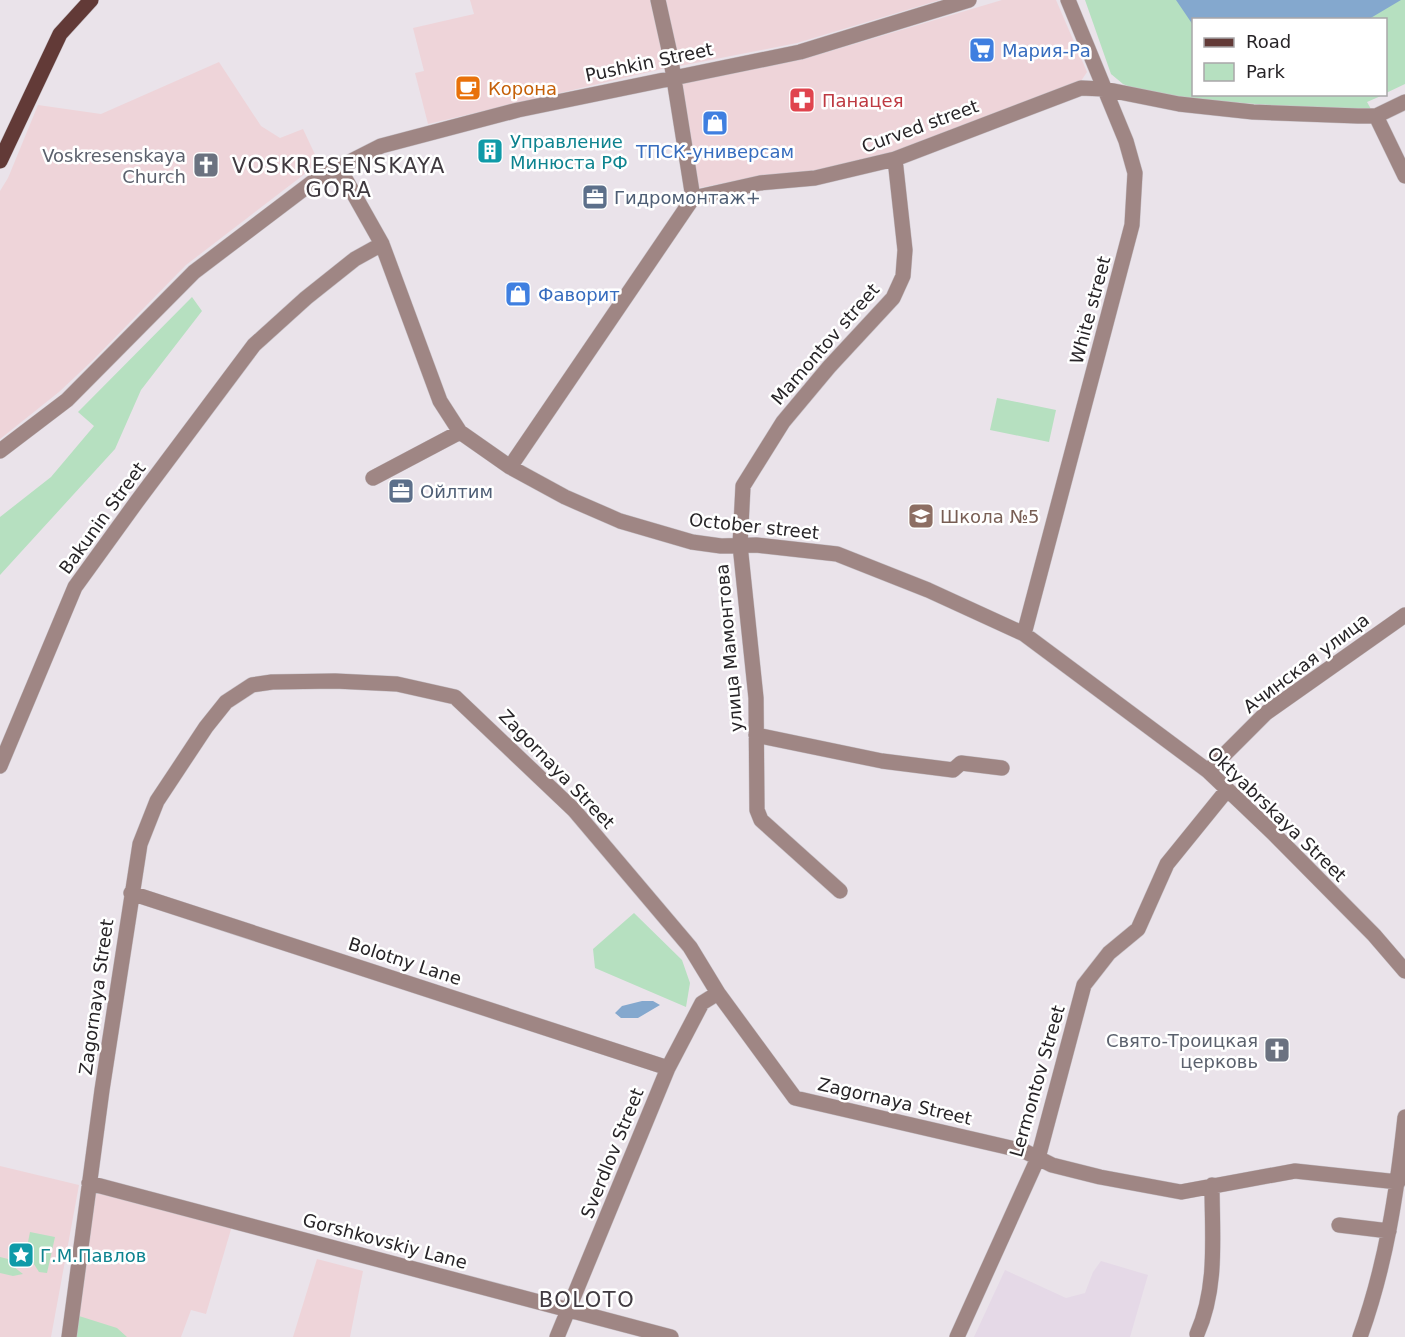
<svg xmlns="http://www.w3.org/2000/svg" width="1405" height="1337" font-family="'DejaVu Sans',sans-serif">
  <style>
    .commercial { fill: #eed4d9 }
    .built { fill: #e5d9e7 }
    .green { fill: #b6e0c0 }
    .water { fill: #84a8ce }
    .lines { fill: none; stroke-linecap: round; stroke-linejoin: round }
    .minor-casing { stroke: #c7c1c7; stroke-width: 16 }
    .major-casing { stroke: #c7c1c7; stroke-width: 16 }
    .minor { stroke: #9f8684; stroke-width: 15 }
    .major { stroke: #623a37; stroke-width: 15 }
    .labels { text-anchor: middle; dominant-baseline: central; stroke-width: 5; stroke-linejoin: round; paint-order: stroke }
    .shop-label { font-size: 18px; fill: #366cbe; stroke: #fff; text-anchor: start }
    .street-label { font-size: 18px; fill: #272427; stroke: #fff }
    .food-label { font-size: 18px; fill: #c56008; stroke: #fff; text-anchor: start }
    .health-label { font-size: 18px; fill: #be3a42; stroke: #fff; text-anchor: start }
    .culture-label { font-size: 18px; fill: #0d838f; stroke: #fff; text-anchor: start }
    .worship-label { font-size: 18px; fill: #5b616d; stroke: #fff; text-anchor: end }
    .service-label { font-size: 18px; fill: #4e5e75; stroke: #fff; text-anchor: start }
    .education-label { font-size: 18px; fill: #785e54; stroke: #fff; text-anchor: start }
    .quarter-label { font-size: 21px; letter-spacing: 1.5px; fill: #403a40; stroke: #fff }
  </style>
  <rect width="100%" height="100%" fill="#eae3ea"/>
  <!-- commercial -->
  <path class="commercial" d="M 470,0 L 650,0 L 666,68 L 428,124 L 415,73 L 424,71 L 413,28 L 474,14 Z
    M 665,0 L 940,0 L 797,43 L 680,66 Z
    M 1002,0 L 1056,0 L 1087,72 L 1081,81 L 893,154 L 816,174 L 759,176 L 699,188 L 679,84 L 804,59 Z
    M 219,62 L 261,126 L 280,138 L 303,129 L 319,163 L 186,265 L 92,361 L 59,392 L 0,439 L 0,191 L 8,178 L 38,105 L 101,114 Z
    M 0,1166 L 79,1185 L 51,1337 L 0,1337 Z
    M 94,1192 L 232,1226 L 206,1314 L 191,1310 L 181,1337 L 76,1337 Z
    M 317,1259 L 363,1271 L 350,1337 L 293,1337 Z"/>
  <!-- built -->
  <path class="built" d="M 1101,1261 L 1148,1275 L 1130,1337 L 974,1337 L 1005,1270 L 1066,1298 L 1085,1293 L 1093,1272 Z"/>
  <!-- green -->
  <path class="green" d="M 1085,0 L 1405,0 L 1405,84 L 1386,93 L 1386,20 L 1194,20 L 1194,94 L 1383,95 L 1367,102 L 1371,109 L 1345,111 L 1204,100 L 1139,91 L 1123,84 L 1111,74 Z
    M 192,297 L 202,311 L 141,390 L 115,449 L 0,575 L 0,517 L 51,477 L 94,426 L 78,412 Z
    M 997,398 L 1056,410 L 1049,442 L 990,430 Z
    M 634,913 L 682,960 L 690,983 L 686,1007 L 595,968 L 593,949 Z
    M 30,1232 L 55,1237 L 47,1273 L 39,1272 L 26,1252 Z
    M 0,1257 L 12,1260 L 14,1267 L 23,1274 L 13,1276 L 0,1273 Z
    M 79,1316 L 117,1328 L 127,1337 L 76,1337 Z"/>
  <!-- water -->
  <path class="water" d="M 1176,0 L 1401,0 L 1369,19 L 1194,20 L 1193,25 Z
    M 642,1001 L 653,1001 L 660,1005 L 638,1018 L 621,1018 L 615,1013 L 622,1006 Z"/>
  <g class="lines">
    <defs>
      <path id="minor" d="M 658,0 L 670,54 L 693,198
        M 1376,116 L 1405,176
        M 338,166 L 382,244 L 440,401 L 460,432 L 510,467 L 565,497 L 620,521 L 692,542 L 721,546 L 756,545 L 837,554 L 928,590 L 1024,634 L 1208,771 L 1273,833 L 1374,935 L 1405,971
        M 0,451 L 67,400 L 194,272 L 318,178 L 381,146 L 518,110 L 800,52 L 969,0
        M 510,467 L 693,198 L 760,183 L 815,178 L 895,159 L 1081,88 L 1104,89 L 1179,104 L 1253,112 L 1358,116 L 1376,116 L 1405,102
        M 373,478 L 460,432
        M 1024,634 L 1132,225 L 1135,173 L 1126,141 L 1068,0
        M 756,735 L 882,761 L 953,770 L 961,763 L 1002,768
        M 0,766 L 75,587 L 138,500 L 254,345 L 306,298 L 355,259 L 382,244
        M 1208,771 L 1266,713 L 1405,615
        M 840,891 L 761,820 L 757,810 L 756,698 L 740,545 L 743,486 L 783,422 L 829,367 L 893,298 L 903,276 L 905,250 L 895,159
        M 131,893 L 668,1068
        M 89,1183 L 671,1337
        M 1339,1225 L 1389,1231
        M 1197,1334 C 1218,1287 1212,1235 1212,1185
        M 69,1337 L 102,1090 L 140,844 L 157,801 L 206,727 L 226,702 L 252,685 L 272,682 L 335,681 L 397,684 L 455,697 L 574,810 L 690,947 L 718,993 L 795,1098 L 1024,1151 L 1052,1165 L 1100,1177 L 1181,1192 L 1295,1171 L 1398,1182
        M 557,1337 L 668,1068 L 702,1003 L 718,993
        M 957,1337 L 1038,1158 L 1084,985 L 1109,953 L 1138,929 L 1167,864 L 1227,790
        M 1360,1337 C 1386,1265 1397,1192 1405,1117"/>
      <path id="major" d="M 0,161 L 60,34 L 91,0"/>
    </defs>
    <!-- minor casing -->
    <use href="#minor" class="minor-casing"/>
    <!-- major casing -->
    <use href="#major" class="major-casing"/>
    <!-- minor -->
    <use href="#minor" class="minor"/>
    <!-- major -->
    <use href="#major" class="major"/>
  </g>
  <!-- icons -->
  <defs>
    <symbol id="supermarket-square" viewBox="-11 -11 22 22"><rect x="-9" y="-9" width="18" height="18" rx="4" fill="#3f7fe0" stroke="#fff"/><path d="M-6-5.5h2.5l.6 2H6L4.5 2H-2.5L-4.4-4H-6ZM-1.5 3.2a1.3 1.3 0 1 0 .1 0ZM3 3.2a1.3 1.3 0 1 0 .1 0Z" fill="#fff"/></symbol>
    <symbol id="cafe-square" viewBox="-11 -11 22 22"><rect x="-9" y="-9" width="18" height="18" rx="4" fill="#e8710a" stroke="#fff"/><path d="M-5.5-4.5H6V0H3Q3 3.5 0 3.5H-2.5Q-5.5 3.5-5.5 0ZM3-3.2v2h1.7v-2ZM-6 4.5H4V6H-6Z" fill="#fff"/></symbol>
    <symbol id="pharmacy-square" viewBox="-11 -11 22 22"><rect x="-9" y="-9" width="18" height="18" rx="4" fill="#e0444e" stroke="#fff"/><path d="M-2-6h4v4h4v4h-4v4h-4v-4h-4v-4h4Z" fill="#fff"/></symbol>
    <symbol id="shop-square" viewBox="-11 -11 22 22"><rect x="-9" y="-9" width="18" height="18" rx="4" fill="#3f7fe0" stroke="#fff"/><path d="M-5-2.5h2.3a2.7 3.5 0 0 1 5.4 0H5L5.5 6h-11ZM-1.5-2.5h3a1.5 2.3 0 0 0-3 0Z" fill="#fff"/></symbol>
    <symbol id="building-square" viewBox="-11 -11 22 22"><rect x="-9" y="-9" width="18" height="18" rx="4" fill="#0f9aa8" stroke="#fff"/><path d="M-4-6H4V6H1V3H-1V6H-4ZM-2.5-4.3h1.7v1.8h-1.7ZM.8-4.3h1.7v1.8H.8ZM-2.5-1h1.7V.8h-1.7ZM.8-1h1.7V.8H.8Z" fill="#fff"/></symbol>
    <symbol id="church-square" viewBox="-11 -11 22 22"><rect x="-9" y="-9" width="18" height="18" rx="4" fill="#6b7280" stroke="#fff"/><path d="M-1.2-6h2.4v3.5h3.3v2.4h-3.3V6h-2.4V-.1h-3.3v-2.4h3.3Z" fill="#fff"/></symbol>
    <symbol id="office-square" viewBox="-11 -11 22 22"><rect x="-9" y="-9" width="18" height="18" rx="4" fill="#5c6f8a" stroke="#fff"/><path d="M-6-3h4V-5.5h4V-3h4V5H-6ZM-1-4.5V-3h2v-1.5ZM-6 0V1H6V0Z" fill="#fff"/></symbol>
    <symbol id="school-square" viewBox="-11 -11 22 22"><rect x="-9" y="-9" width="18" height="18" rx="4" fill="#8d6e63" stroke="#fff"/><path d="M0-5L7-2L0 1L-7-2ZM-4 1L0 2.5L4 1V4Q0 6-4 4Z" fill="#fff"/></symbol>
    <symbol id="sight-square" viewBox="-11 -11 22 22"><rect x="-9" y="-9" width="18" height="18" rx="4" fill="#0f9aa8" stroke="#fff"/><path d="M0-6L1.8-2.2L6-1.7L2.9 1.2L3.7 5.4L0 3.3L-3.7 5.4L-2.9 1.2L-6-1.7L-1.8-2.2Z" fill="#fff"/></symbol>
  </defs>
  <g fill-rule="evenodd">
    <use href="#supermarket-square" x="967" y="35" width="30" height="30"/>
    <use href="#cafe-square" x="453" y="73" width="30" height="30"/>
    <use href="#pharmacy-square" x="787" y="85" width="30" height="30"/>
    <use href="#shop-square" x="700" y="108" width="30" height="30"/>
    <use href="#building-square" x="475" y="136" width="30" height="30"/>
    <use href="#church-square" x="191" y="150" width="30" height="30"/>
    <use href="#office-square" x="580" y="182" width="30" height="30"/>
    <use href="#shop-square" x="503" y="279" width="30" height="30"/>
    <use href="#office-square" x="386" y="476" width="30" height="30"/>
    <use href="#school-square" x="906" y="501" width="30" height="30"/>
    <use href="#church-square" x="1262" y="1035" width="30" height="30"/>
    <use href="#sight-square" x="6" y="1240" width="30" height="30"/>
  </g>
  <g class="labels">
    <!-- shop labels -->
    <g class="shop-label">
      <text x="1002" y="50">Мария-Ра</text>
      <text x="715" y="151" text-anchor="middle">ТПСК-универсам</text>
      <text x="538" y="294">Фаворит</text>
    </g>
    <!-- street labels -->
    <g class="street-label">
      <text transform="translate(649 62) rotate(-12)">Pushkin Street</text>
      <text transform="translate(920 126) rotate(-20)">Curved street</text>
      <text transform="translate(1090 310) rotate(-75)">White street</text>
      <text transform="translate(825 344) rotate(-49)">Mamontov street</text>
      <text transform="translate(102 518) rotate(-54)">Bakunin Street</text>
      <text transform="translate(754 526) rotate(6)">October street</text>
      <text transform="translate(729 648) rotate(-95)">улица Мамонтова</text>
      <text transform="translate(1306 663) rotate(-37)">Ачинская улица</text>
      <text transform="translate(557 769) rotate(46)">Zagornaya Street</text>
      <text transform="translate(1277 814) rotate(44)">Oktyabrskaya Street</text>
      <text transform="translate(405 961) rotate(18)">Bolotny Lane</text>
      <text transform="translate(96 997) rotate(-82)">Zagornaya Street</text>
      <text transform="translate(1037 1081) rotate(-74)">Lermontov Street</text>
      <text transform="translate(895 1101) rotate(13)">Zagornaya Street</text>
      <text transform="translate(612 1153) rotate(-68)">Sverdlov Street</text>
      <text transform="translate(385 1241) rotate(15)">Gorshkovskiy Lane</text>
    </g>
    <!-- food labels -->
    <g class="food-label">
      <text x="488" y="88">Корона</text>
    </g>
    <!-- health labels -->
    <g class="health-label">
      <text x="822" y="100">Панацея</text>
    </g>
    <!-- culture labels -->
    <g class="culture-label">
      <text x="510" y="141">Управление<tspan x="510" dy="21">Минюста РФ</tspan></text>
      <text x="40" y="1255">Г.М.Павлов</text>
    </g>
    <!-- worship labels -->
    <g class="worship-label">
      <text x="186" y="155">Voskresenskaya<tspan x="186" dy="21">Church</tspan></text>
      <text x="1258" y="1040">Свято-Троицкая<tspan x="1258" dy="21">церковь</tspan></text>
    </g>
    <!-- service labels -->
    <g class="service-label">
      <text x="614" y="197">Гидромонтаж+</text>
      <text x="420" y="491">Ойлтим</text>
    </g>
    <!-- education labels -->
    <g class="education-label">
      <text x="940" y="516">Школа №5</text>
    </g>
    <!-- quarter labels -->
    <g class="quarter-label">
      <text x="339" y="166">VOSKRESENSKAYA<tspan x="339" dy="24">GORA</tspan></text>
      <text x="587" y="1300">BOLOTO</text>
    </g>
  </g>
  <!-- legend -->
  <rect x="1192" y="18" width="195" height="78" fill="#ffffff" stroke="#a9a7a9" stroke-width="1.5"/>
  <rect x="1204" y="38" width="30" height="9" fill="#623a37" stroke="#a9a7a9" stroke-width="1.5"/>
  <text x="1246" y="48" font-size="18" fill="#272427">Road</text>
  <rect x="1204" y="63" width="30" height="18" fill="#b6e0c0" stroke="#a9a7a9" stroke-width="1.5"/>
  <text x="1246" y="78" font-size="18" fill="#272427">Park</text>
</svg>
